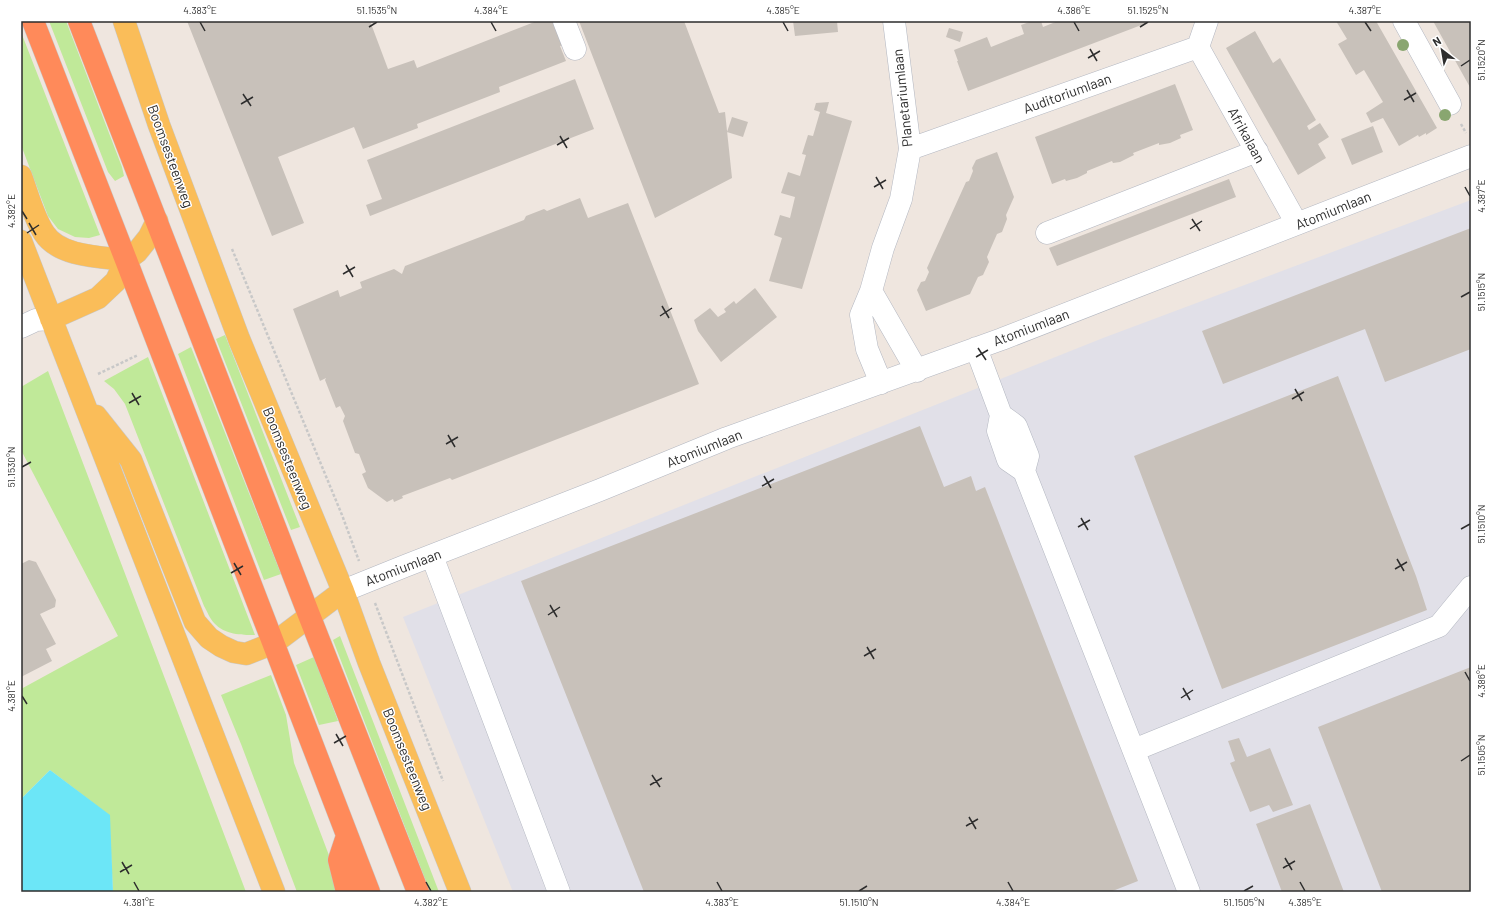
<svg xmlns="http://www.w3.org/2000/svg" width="1492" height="913" font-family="Barlow,sans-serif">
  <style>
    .industrial { fill: #e1e0e8 }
    .green { fill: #c0e999 }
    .water { fill: #6ce6f7 }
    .building { fill: #c8c1ba }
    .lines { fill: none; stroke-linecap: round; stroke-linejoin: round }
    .minor-casing { stroke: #b3b7c1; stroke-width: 23 }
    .major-casing { stroke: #c8c8c8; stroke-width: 23 }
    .highway-casing { stroke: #c8c8c8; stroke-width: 23 }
    .path { stroke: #c8c8c8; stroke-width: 2.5; stroke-dasharray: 3 2; stroke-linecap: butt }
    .minor { stroke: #fff; stroke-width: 22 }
    .major { stroke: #fabd59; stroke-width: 22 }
    .highway { stroke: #ff8a5a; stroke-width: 22 }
    .tree { fill: #89a670 }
    .ticks { fill: none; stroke: #2d2d2d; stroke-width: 1.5 }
    .labels { text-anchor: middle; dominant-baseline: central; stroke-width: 3; stroke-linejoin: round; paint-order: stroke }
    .street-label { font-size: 14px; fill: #2d2d2d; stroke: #fff }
    .neatline { fill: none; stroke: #2d2d2d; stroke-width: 1.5 }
    .ticks-label { font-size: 10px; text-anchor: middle; fill: #2d2d2d }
  </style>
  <rect width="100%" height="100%" fill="#efe6df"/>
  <!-- industrial -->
  <path class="industrial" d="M 1471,200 L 1471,892 L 513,892 L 403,617 L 1103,338 Z"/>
  <!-- green -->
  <path class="green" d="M 49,21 L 66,21 L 122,167 L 124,176 L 115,181 L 108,172 Z
    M 21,32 L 100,235 L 89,238 L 75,237 L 58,229 L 48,216 L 21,145 Z
    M 225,335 L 300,527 L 291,530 L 216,339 Z
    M 191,347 L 281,574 L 264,580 L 178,354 Z
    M 148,357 L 255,635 C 241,635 225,635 214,623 C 210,619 207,611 204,606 L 125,404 L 114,389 L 104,381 Z
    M 48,371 L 246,892 L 113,892 L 109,815 L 50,770 L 21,799 L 21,689 L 118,636 L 21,450 L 21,387 Z
    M 340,636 L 439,892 L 430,892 L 333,640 Z
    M 314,657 L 338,721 L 319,725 L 296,665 Z
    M 271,675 L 286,715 L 294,763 L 330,858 L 340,892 L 297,892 L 241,744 L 221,695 Z"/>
  <!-- water -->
  <path class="water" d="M 50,770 L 110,815 L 113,892 L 21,892 L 21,799 Z"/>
  <!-- building -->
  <path class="building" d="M 187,21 L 370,21 L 388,69 L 414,60 L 417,68 L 537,21 L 558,21 L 566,44 L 560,46 L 566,61 L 499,87 L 500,92 L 417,124 L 418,128 L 363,149 L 354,127 L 278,157 L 304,223 L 272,236 Z
    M 579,21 L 684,21 L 719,113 L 725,112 L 732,178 L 655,218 Z
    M 793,21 L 837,21 L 838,32 L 795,36 Z
    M 1032,21 L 1041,21 L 1043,27 L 1058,21 L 1152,21 L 968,91 L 957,61 L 958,61 L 954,50 L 987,37 L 991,47 L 1024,34 L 1021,25 Z
    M 1336,21 L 1376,21 L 1437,128 L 1426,135 L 1426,133 L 1419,137 L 1418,135 L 1399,146 L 1383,118 L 1371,123 L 1366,113 L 1383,102 L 1364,70 L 1356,75 L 1338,44 L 1347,39 Z
    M 1433,21 L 1471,21 L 1471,89 L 1443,39 Z
    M 949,28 L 963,32 L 960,42 L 946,37 Z
    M 1255,31 L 1273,63 L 1280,58 L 1316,120 L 1307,126 L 1309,130 L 1320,123 L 1329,137 L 1318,144 L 1326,158 L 1298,175 L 1226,48 Z
    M 575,79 L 594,129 L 370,216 L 366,205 L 382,199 L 367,160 Z
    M 1175,84 L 1193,130 L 1180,135 L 1181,138 L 1170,143 L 1159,145 L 1159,143 L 1133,153 L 1134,155 L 1120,162 L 1113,163 L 1112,161 L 1087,171 L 1087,173 L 1077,178 L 1066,181 L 1065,179 L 1052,184 L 1035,137 Z
    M 829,102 L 826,113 L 852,121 L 802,289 L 769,281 L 782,238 L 774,235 L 780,215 L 790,218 L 795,197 L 781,193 L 788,172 L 800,176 L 806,155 L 802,154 L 808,135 L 813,136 L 820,112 L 814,110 L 816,103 Z
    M 732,117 L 748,122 L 743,137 L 727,132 Z
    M 1373,126 L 1383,152 L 1352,165 L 1341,139 Z
    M 997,152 L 1014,197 L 1006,215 L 1007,219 L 1002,232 L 997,234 L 987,257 L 989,262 L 983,275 L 978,277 L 970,294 L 926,311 L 917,290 L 921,282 L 925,281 L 929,272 L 927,268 L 966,182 L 969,181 L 973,171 L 972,168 L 976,160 Z
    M 1229,179 L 1236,197 L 1057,266 L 1049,248 Z
    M 580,198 L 588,218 L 628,203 L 699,384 L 452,480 L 450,478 L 402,496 L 403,498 L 394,502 L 393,499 L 387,502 L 368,488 L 362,474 L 366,472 L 359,454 L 355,453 L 343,421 L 345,416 L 340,406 L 336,408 L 325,380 L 326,378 L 320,381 L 293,309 L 338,290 L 340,297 L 362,288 L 360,282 L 394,269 L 402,274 L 405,266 L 524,220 L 526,216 L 544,209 L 547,211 Z
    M 1471,228 L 1471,349 L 1385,382 L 1365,329 L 1223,384 L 1202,331 Z
    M 755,288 L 777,317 L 721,362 L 698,331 L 694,320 L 710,308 L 718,317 L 726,312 L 724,309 L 734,301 L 736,304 Z
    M 1338,376 L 1416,576 L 1427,610 L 1222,689 L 1134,456 Z
    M 920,426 L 944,487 L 971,476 L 976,491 L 985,487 L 1138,881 L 1110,892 L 644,892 L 521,581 Z
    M 29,560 L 36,562 L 56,600 L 55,607 L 40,614 L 56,644 L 46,649 L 52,661 L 21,677 L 21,564 Z
    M 1471,667 L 1471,892 L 1382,892 L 1318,727 Z
    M 1239,738 L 1247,757 L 1270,748 L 1293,805 L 1273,812 L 1269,805 L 1250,812 L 1230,763 L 1235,761 L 1228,741 Z
    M 1310,804 L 1344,892 L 1282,892 L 1256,824 Z"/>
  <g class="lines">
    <defs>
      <path id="minor" d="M 564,21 L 575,49
        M 1404,21 L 1450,104
        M 1198,47 L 1297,224
        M 910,149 L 1198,47 L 1207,21
        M 1047,233 L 1257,151
        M 871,291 L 917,371
        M 21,327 L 36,320 L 51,319
        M 976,348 L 1001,415 L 1016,426 L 1028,456 L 1024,471
        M 881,383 L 867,349 L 861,315 L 871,291 L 883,248 L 901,199 L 910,149 L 894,21
        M 1001,415 L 998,431 L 1008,460 L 1024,471 L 1189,892
        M 432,556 L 559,892
        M 343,591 L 405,566 L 600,490 L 727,438 L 1002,339 L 1471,156
        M 1134,750 L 1439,626 L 1471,587"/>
      <path id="major" d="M 124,21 L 159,125 L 239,339 L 343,591 L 369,663 L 460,892
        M 21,176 C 28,195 33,216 44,233 C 59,257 101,257 126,260
        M 21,241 L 274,892
        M 51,319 L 98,298 L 116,281 L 126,260 L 137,252 L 149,237 L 157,221
        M 96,416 L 131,460 L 195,622 L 209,638 L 221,646 L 234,652 L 246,654 L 274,643 L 343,591"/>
      <path id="highway" d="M 33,21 L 126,260 L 369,892
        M 79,21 L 309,615 L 418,892
        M 347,892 L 339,860 L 347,836"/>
    </defs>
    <!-- minor casing -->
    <use href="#minor" class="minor-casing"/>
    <!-- major casing -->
    <use href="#major" class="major-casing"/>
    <!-- highway casing -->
    <use href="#highway" class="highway-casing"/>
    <!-- path -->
    <path class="path" d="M 1461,124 L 1466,133
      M 232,249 L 342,515 L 359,561
      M 98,374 L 138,355
      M 375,603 L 443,781"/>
    <!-- minor -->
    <use href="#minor" class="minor"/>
    <!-- major -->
    <use href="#major" class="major"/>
    <!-- highway -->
    <use href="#highway" class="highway"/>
  </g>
  <!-- trees -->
  <g class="tree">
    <circle cx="1403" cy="45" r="6"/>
    <circle cx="1445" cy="115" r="6"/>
  </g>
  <!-- ticks -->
  <path class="ticks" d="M 200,22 L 205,31M 491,22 L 496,31M 783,22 L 788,31M 1074,22 L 1079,31M 1365,22 L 1371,31M 369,27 L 377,22M 1140,27 L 1148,22M 1090,49 L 1097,61M 1088,58 L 1100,51M 1461,66 L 1470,60M 1407,90 L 1414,102M 243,94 L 251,106M 1404,100 L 1416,93M 241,104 L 253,97M 560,136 L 567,148M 557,145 L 569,138M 876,177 L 883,189M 874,187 L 886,180M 1465,187 L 1470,196M 22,211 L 27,219M 1192,219 L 1200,231M 29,223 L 36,235M 1190,229 L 1202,221M 27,233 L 39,225M 346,265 L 353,277M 343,274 L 355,267M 1461,297 L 1470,292M 662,306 L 669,318M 660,316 L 672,308M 978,348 L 986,360M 976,357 L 988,350M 1295,389 L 1302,401M 132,393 L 139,405M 1292,399 L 1304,392M 129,403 L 141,396M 448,435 L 455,447M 446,444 L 458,437M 22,467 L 31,462M 764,476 L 771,488M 762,486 L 774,479M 1081,518 L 1088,530M 1078,527 L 1090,520M 1461,529 L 1470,524M 1397,559 L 1404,571M 234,563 L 241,575M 1395,569 L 1407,562M 231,573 L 243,566M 550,605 L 557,617M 548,615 L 560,607M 867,647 L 874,659M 864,656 L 876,649M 1465,672 L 1470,681M 1183,688 L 1190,700M 22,696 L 27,704M 1181,698 L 1193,690M 336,734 L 343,746M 334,743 L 346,736M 1461,761 L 1470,755M 652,775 L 660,787M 650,785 L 662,778M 969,817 L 976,829M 966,826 L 978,819M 1285,858 L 1292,870M 122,862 L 129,874M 1283,868 L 1295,861M 120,872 L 132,865M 134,882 L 139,891M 426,882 L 431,891M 717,882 L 722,891M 1008,882 L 1013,891M 1300,882 L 1305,891M 859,891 L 867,886M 1244,891 L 1253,886"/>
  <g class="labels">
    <!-- street labels -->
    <g class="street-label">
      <text transform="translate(1067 93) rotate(-20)">Auditoriumlaan</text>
      <text transform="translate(902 98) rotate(-96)">Planetariumlaan</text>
      <text transform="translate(1247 135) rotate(61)">Afrikalaan</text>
      <text transform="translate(171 156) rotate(70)">Boomsesteenweg</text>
      <text transform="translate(1333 210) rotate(-22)">Atomiumlaan</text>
      <text transform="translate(1031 327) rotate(-21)">Atomiumlaan</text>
      <text transform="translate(704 448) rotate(-22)">Atomiumlaan</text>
      <text transform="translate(288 458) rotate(68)">Boomsesteenweg</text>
      <text transform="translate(403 567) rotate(-21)">Atomiumlaan</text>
      <text transform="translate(408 759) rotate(68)">Boomsesteenweg</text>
    </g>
  </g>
  <!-- border -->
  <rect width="1492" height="913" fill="none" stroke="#ffffff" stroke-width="44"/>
  <!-- north arrow -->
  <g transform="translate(1442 50) rotate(329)" stroke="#ffffff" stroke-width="3" paint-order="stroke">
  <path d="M0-3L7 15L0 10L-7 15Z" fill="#2d2d2d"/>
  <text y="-6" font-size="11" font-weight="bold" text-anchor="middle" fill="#2d2d2d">N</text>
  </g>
  <rect x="22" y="22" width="1448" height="869" class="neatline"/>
  <g class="ticks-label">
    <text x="200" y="14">4.383°E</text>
    <text x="377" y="14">51.1535°N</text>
    <text x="491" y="14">4.384°E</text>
    <text x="783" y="14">4.385°E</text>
    <text x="1074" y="14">4.386°E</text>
    <text x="1148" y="14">51.1525°N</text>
    <text x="1365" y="14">4.387°E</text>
    <text transform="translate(1481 60) rotate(-90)" y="4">51.1520°N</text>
    <text transform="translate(1481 196) rotate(-90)" y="4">4.387°E</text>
    <text transform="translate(11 211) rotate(-90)" y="4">4.382°E</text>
    <text transform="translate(1481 292) rotate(-90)" y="4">51.1515°N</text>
    <text transform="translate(11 467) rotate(-90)" y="4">51.1530°N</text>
    <text transform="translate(1481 524) rotate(-90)" y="4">51.1510°N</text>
    <text transform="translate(1481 681) rotate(-90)" y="4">4.386°E</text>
    <text transform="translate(11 696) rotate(-90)" y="4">4.381°E</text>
    <text transform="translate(1481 755) rotate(-90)" y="4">51.1505°N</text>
    <text x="139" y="906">4.381°E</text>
    <text x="431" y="906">4.382°E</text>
    <text x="722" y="906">4.383°E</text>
    <text x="859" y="906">51.1510°N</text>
    <text x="1013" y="906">4.384°E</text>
    <text x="1244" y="906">51.1505°N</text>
    <text x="1305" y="906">4.385°E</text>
  </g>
</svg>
